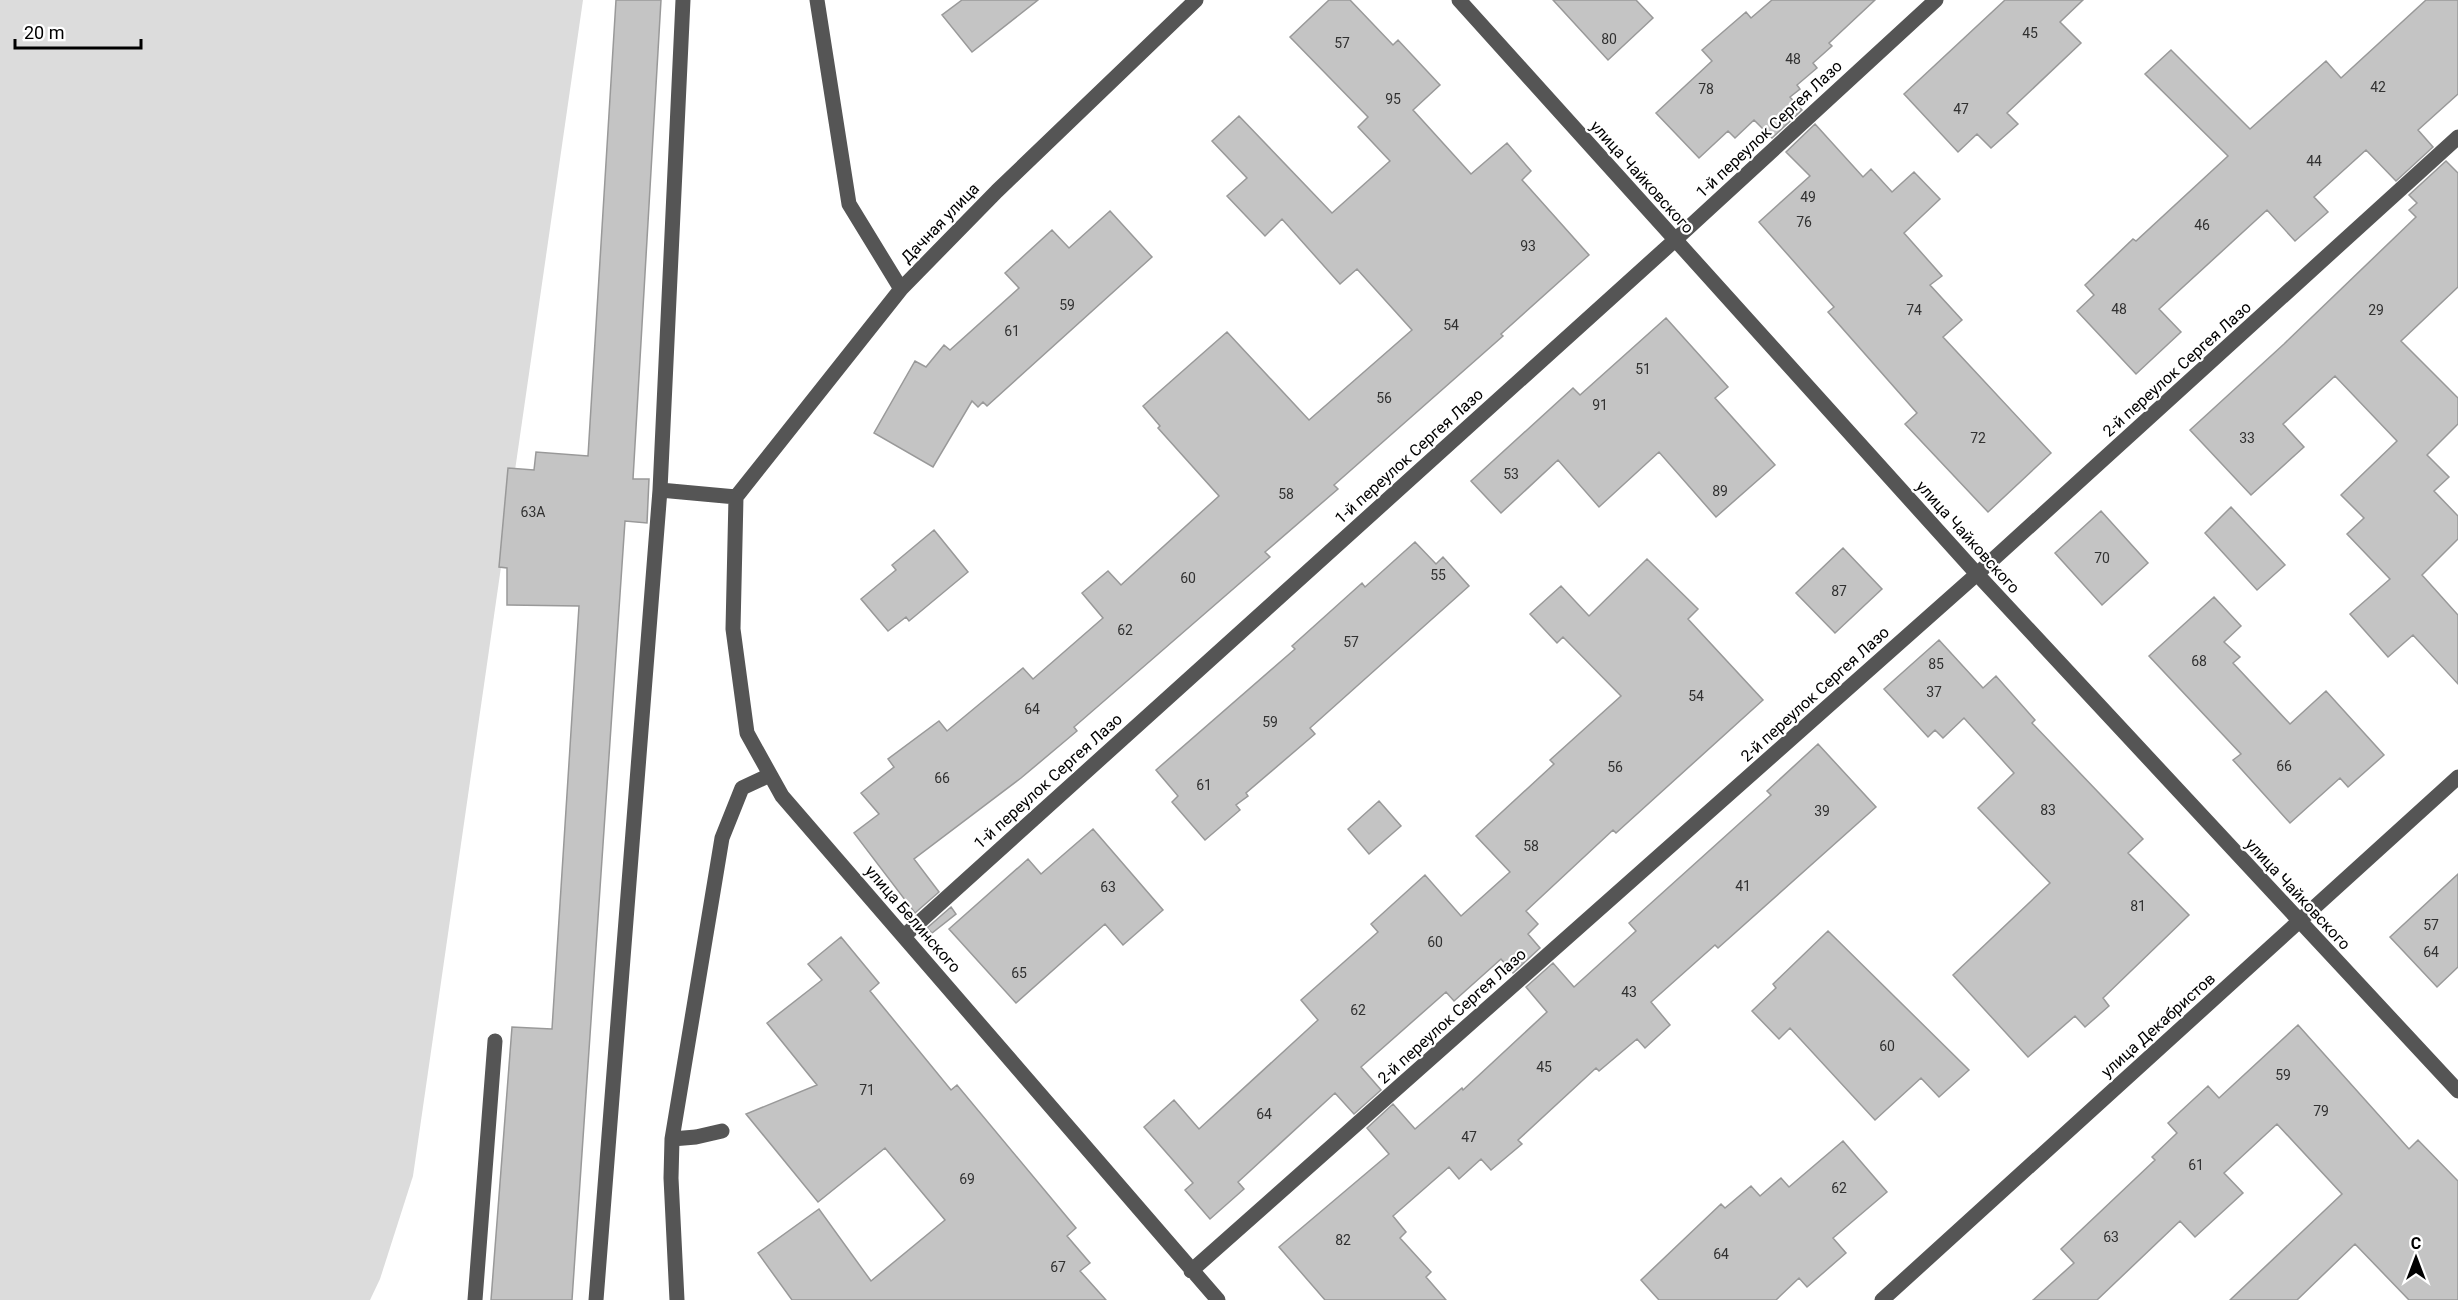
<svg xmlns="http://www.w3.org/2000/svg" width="2458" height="1300" font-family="Roboto,sans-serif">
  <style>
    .green { fill: #dcdcdc }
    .building { fill: #c4c4c4; stroke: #999; stroke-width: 1.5 }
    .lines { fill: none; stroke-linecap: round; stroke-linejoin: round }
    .minor { stroke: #555; stroke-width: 15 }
    .labels { text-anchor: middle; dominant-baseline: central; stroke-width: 4.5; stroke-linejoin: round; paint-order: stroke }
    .number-label { font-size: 14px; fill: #313131 }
    .street-label { font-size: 16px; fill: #000; stroke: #fff }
  </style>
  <rect width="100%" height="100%" fill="#fff"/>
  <!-- green -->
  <path class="green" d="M 0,0 L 583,0 L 413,1176 L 380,1279 L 370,1300 L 0,1300 Z"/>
  <!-- building -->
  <path class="building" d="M 616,0 L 661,0 L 633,479 L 649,479 L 647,523 L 625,521 L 572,1300 L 491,1300 L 512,1027 L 552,1029 L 579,606 L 507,605 L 507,568 L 499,567 L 508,468 L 534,470 L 536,452 L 588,456 Z
    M 962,0 L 1038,0 L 972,52 L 942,15 Z
    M 1329,0 L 1350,0 L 1393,45 L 1398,40 L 1440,85 L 1413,110 L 1471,174 L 1507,143 L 1531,171 L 1522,180 L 1589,255 L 1501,334 L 1503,336 L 1334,485 L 1338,489 L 1265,552 L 1270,557 L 1074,727 L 1077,731 L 1021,778 L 914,859 L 939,892 L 915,913 L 854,833 L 879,814 L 861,793 L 894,767 L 888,759 L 939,721 L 947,731 L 1023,668 L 1033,679 L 1103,618 L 1082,593 L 1108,571 L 1121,585 L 1219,496 L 1158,428 L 1160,426 L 1143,406 L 1227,332 L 1309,420 L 1412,330 L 1357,269 L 1340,284 L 1282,219 L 1265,236 L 1227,196 L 1247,178 L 1212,141 L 1239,116 L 1332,213 L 1390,161 L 1358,127 L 1368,117 L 1290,37 Z
    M 1553,0 L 1636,0 L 1653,18 L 1608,60 Z
    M 1772,0 L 1875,0 L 1829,43 L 1832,46 L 1813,63 L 1817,68 L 1797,85 L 1800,89 L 1790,97 L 1802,110 L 1772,138 L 1754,120 L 1735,138 L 1728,131 L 1699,158 L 1656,113 L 1712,61 L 1702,50 L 1746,12 L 1751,18 Z
    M 2005,0 L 2083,0 L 2060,22 L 2081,43 L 2007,113 L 2018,124 L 1991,148 L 1977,134 L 1958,152 L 1904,94 Z
    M 2426,0 L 2458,0 L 2458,94 L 2418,130 L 2433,147 L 2396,181 L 2366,150 L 2314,197 L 2328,212 L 2295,241 L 2267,210 L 2159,309 L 2181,332 L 2136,374 L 2077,311 L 2094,295 L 2085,285 L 2133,239 L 2136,241 L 2228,156 L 2145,74 L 2171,50 L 2250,129 L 2326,61 L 2341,78 Z
    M 1815,124 L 1863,177 L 1871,169 L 1892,192 L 1914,172 L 1940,199 L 1904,233 L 1942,276 L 1930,285 L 1962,320 L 1943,337 L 2051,453 L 1988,512 L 1905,424 L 1917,413 L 1828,312 L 1834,307 L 1759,222 L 1810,176 L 1786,152 Z
    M 2446,161 L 2458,173 L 2458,287 L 2401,341 L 2458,398 L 2458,424 L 2427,455 L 2449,477 L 2434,491 L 2458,516 L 2458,539 L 2422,575 L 2458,615 L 2458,684 L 2413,635 L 2388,657 L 2350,614 L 2390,579 L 2347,534 L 2364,518 L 2341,495 L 2397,441 L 2335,376 L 2283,424 L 2304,447 L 2251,495 L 2190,430 L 2284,344 L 2416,217 L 2409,210 L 2417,203 L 2409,195 Z
    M 1110,211 L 1152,257 L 987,406 L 983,402 L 978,407 L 972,401 L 933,467 L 874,433 L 915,361 L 926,367 L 944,345 L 950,350 L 1019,288 L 1005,273 L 1052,230 L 1069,248 Z
    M 1666,318 L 1728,387 L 1715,398 L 1775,465 L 1716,517 L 1659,452 L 1599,507 L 1558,460 L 1501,513 L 1471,481 L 1573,388 L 1580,395 Z
    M 2231,507 L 2285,565 L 2257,590 L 2205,533 Z
    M 2101,511 L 2148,563 L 2102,605 L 2055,553 Z
    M 934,530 L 968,572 L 909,621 L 906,617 L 888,631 L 861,599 L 896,570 L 892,565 Z
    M 1415,542 L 1436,564 L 1443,557 L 1469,586 L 1310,728 L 1315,734 L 1246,793 L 1248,796 L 1236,805 L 1240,810 L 1205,840 L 1172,802 L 1178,796 L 1156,770 L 1295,649 L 1292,646 L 1362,583 L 1365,587 Z
    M 1843,548 L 1882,589 L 1835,633 L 1796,593 Z
    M 1647,559 L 1698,609 L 1688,619 L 1763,700 L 1616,833 L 1613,830 L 1526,911 L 1538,924 L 1528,934 L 1540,948 L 1513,973 L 1501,959 L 1454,1001 L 1446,992 L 1361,1067 L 1381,1090 L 1354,1114 L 1335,1093 L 1238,1182 L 1244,1189 L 1210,1219 L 1185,1190 L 1193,1183 L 1144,1127 L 1174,1100 L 1199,1129 L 1318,1020 L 1301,1000 L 1378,932 L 1371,924 L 1425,875 L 1461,916 L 1510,872 L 1476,836 L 1554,764 L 1550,760 L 1621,696 L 1563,637 L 1557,643 L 1530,614 L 1561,586 L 1589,616 Z
    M 2214,597 L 2241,626 L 2224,642 L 2240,657 L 2233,663 L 2290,724 L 2326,691 L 2384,755 L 2348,787 L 2340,778 L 2290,823 L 2233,760 L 2241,754 L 2149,656 Z
    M 1939,640 L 1983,688 L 1996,676 L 2035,720 L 2032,723 L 2143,839 L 2128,853 L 2189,915 L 2103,998 L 2109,1006 L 2085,1027 L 2075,1016 L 2028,1057 L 1953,975 L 2050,883 L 1978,808 L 2014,773 L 1964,718 L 1943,738 L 1935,730 L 1928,737 L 1884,689 Z
    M 1818,744 L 1876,807 L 1718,948 L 1715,945 L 1651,1002 L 1670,1025 L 1645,1048 L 1637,1039 L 1599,1071 L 1596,1068 L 1518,1140 L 1522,1144 L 1491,1170 L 1481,1159 L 1459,1179 L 1449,1167 L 1393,1216 L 1406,1232 L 1400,1238 L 1431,1272 L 1426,1277 L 1446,1300 L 1325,1300 L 1279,1247 L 1389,1154 L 1367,1128 L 1393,1104 L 1415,1129 L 1462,1088 L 1463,1090 L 1547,1012 L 1526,987 L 1553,963 L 1574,987 L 1636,931 L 1629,923 L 1771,795 L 1767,791 Z
    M 1379,801 L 1401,826 L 1369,854 L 1348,829 Z
    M 1093,829 L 1163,910 L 1123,945 L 1105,924 L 1016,1003 L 949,929 L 1028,859 L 1041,874 Z
    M 2458,874 L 2458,967 L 2437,987 L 2390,937 Z
    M 951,907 L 956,914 L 932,933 L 927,928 Z
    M 1828,931 L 1969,1070 L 1939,1097 L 1921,1078 L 1875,1120 L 1790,1028 L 1779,1039 L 1752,1011 L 1776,988 L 1773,984 Z
    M 841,937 L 879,983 L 870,991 L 951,1090 L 957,1085 L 1076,1228 L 1067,1236 L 1090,1263 L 1080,1271 L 1106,1300 L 792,1300 L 758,1253 L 819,1209 L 871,1281 L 945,1220 L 885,1148 L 818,1202 L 746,1114 L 817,1085 L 767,1023 L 822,980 L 808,964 Z
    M 2298,1025 L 2409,1149 L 2418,1140 L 2458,1181 L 2458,1300 L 2409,1300 L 2355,1244 L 2297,1300 L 2230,1300 L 2342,1194 L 2277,1124 L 2224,1173 L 2243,1193 L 2195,1237 L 2180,1221 L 2097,1300 L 2033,1300 L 2074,1263 L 2061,1249 L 2155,1160 L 2152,1157 L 2177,1133 L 2168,1123 L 2208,1086 L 2219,1098 Z
    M 1843,1141 L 1887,1192 L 1833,1238 L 1846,1253 L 1807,1287 L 1799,1278 L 1776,1300 L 1659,1300 L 1641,1280 L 1721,1204 L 1725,1208 L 1751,1186 L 1760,1196 L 1781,1178 L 1789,1187 Z"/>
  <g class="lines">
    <!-- minor -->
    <path class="minor" d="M 817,0 L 849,204 L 901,289
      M 1459,0 L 1977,574 L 2458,1091
      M 660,490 L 736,497
      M 736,497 L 733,629 L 747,733 L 782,796 L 1218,1300
      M 736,497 L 901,289 L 997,191 L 1196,0
      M 904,936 L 1675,240 L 1936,0
      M 722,1131 L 696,1137 L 672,1139 L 722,838 L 742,788 L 770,775
      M 672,1139 L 671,1178 L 677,1300
      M 1191,1271 L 1977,574 L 2458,137
      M 475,1300 L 495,1041
      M 596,1300 L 660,490 L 683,0
      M 1882,1300 L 2458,777"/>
  </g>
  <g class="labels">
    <!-- number labels -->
    <g class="number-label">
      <text x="2030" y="33">45</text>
      <text x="1609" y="39">80</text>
      <text x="1342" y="43">57</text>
      <text x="1793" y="59">48</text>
      <text x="2378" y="87">42</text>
      <text x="1706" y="89">78</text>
      <text x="1393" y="99">95</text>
      <text x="1961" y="109">47</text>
      <text x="2314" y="161">44</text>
      <text x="1808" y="197">49</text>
      <text x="1804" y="222">76</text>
      <text x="2202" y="225">46</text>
      <text x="1528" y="246">93</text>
      <text x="1067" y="305">59</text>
      <text x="2119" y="309">48</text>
      <text x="1914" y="310">74</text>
      <text x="2376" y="310">29</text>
      <text x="1451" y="325">54</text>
      <text x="1012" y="331">61</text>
      <text x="1643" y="369">51</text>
      <text x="1384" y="398">56</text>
      <text x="1600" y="405">91</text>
      <text x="1978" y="438">72</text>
      <text x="2247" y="438">33</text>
      <text x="1511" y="474">53</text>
      <text x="1720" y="491">89</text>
      <text x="1286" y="494">58</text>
      <text x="533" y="512">63А</text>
      <text x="2102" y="558">70</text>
      <text x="1438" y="575">55</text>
      <text x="1188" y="578">60</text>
      <text x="1839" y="591">87</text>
      <text x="1125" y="630">62</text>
      <text x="1351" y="642">57</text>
      <text x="2199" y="661">68</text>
      <text x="1936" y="664">85</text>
      <text x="1934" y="692">37</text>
      <text x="1696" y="696">54</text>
      <text x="1032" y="709">64</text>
      <text x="1270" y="722">59</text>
      <text x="2284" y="766">66</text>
      <text x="1615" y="767">56</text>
      <text x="942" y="778">66</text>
      <text x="1204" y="785">61</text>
      <text x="2048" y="810">83</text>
      <text x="1822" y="811">39</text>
      <text x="1531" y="846">58</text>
      <text x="1743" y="886">41</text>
      <text x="1108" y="887">63</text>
      <text x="2138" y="906">81</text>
      <text x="2431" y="925">57</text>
      <text x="1435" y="942">60</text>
      <text x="2431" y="952">64</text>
      <text x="1019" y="973">65</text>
      <text x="1629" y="992">43</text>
      <text x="1358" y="1010">62</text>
      <text x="1887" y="1046">60</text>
      <text x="1544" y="1067">45</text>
      <text x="2283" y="1075">59</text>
      <text x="867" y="1090">71</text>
      <text x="2321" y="1111">79</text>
      <text x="1264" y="1114">64</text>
      <text x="1469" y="1137">47</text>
      <text x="2196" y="1165">61</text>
      <text x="967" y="1179">69</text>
      <text x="1839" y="1188">62</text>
      <text x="2111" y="1237">63</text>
      <text x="1343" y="1240">82</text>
      <text x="1721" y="1254">64</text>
      <text x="1058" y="1267">67</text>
    </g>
    <!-- street labels -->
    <g class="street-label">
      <text transform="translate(1769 129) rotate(-43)">1-й переулок Сергея Лазо</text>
      <text transform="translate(1642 177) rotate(48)">улица Чайковского</text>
      <text transform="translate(940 223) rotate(-46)">Дачная улица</text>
      <text transform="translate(2177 369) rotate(-42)">2-й переулок Сергея Лазо</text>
      <text transform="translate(1409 456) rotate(-42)">1-й переулок Сергея Лазо</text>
      <text transform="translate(1968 537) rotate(48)">улица Чайковского</text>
      <text transform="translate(1815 694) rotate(-42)">2-й переулок Сергея Лазо</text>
      <text transform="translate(1048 781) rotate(-42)">1-й переулок Сергея Лазо</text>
      <text transform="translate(2298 894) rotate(47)">улица Чайковского</text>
      <text transform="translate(913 919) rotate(49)">улица Белинского</text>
      <text transform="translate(1452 1016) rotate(-42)">2-й переулок Сергея Лазо</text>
      <text transform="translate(2158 1025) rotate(-42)">улица Декабристов</text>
    </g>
  </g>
  <!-- north arrow -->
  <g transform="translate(2416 1258)" stroke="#ffffff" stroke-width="4.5" paint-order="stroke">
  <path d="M0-4.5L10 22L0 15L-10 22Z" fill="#000000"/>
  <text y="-9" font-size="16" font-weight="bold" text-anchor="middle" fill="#000000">С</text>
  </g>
  <!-- scale -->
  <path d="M15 39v9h126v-9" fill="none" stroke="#000000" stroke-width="3"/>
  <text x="24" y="39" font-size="18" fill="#000000" stroke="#ffffff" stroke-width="4.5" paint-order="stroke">20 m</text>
</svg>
